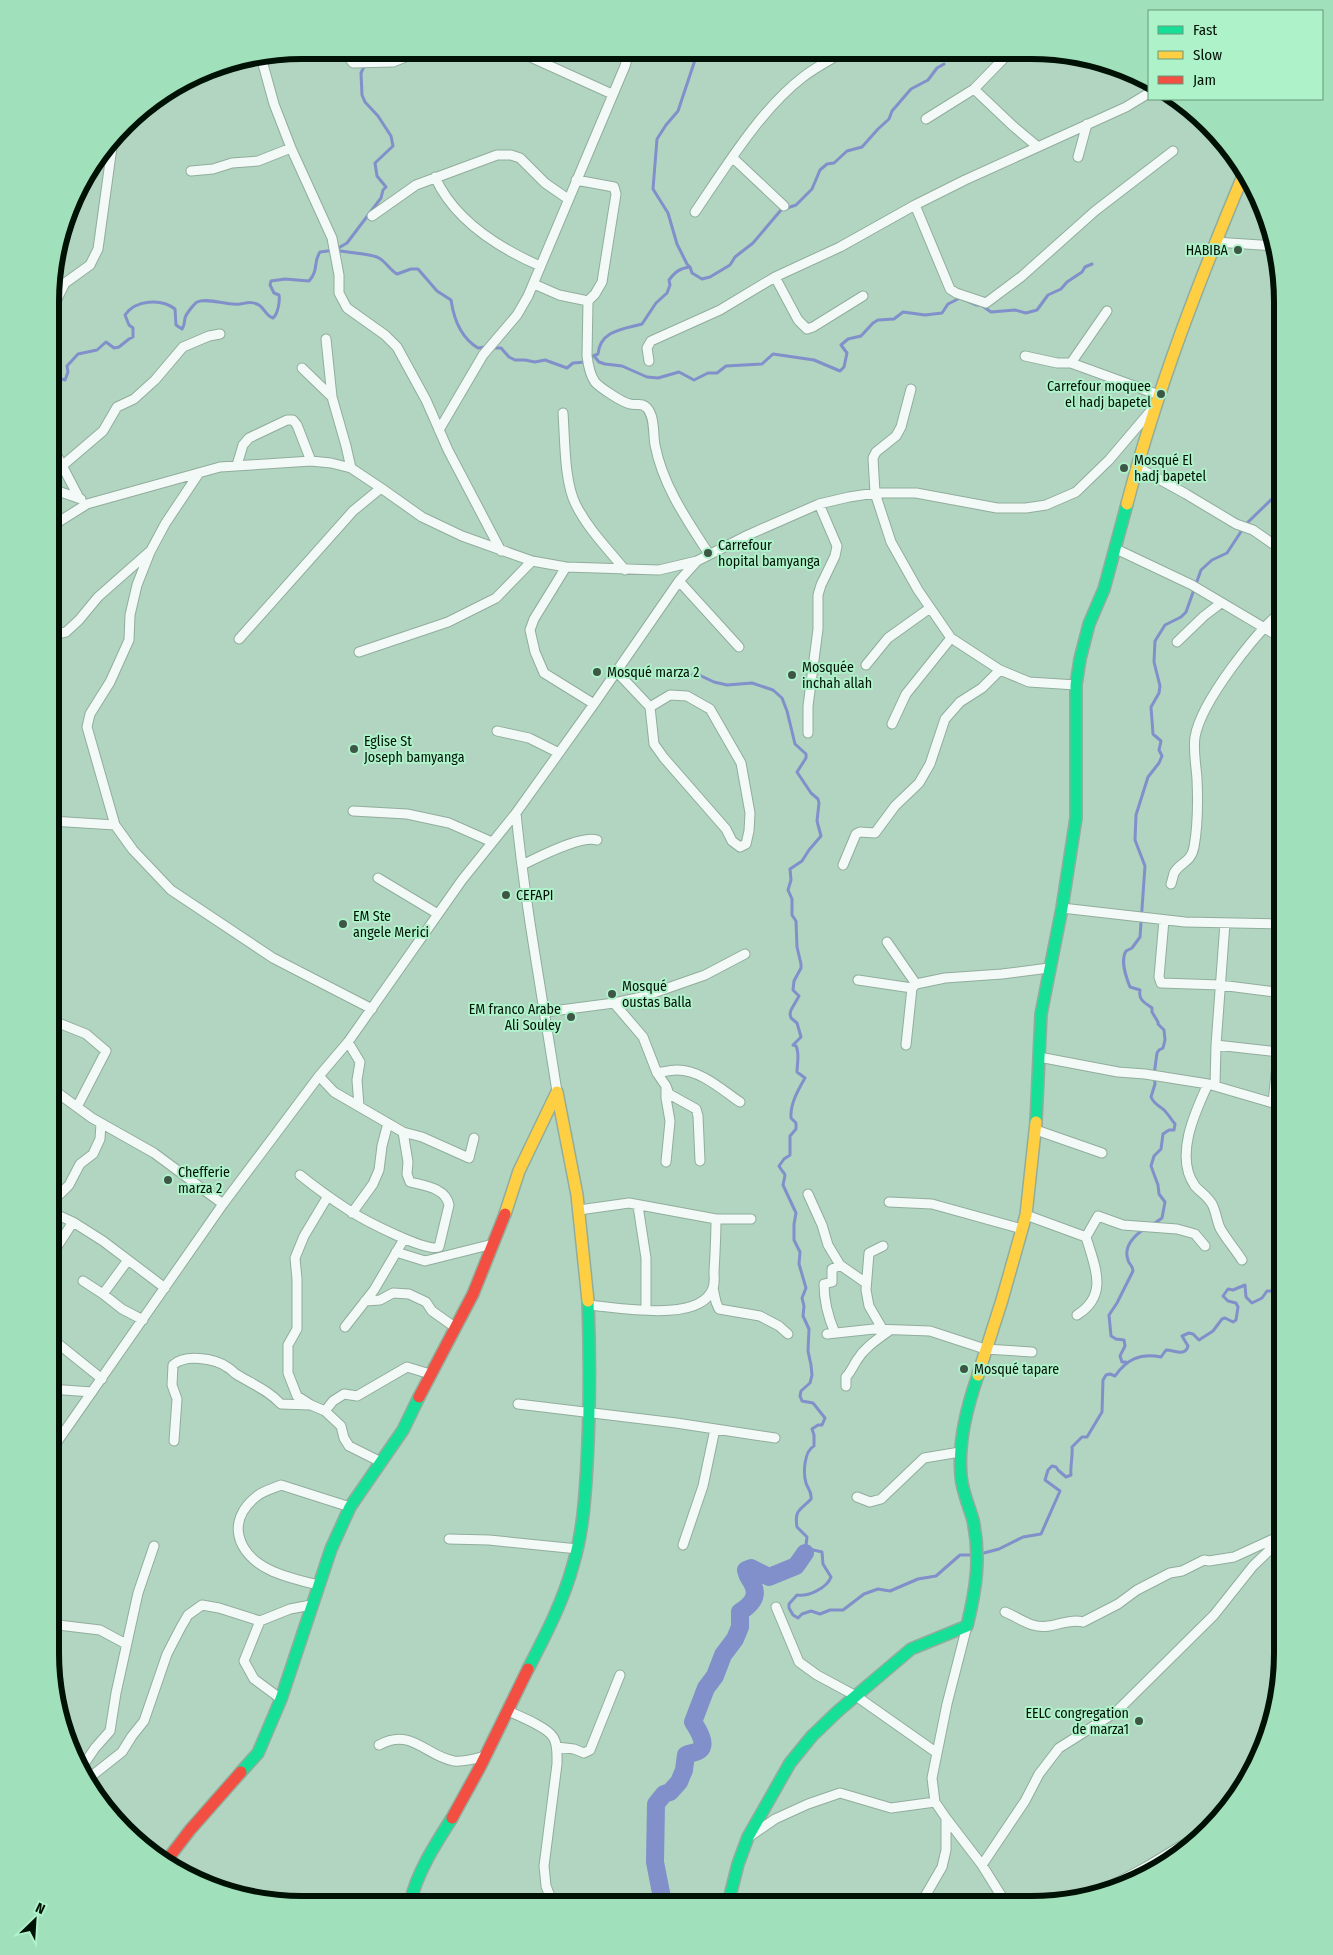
<svg xmlns="http://www.w3.org/2000/svg" width="1333" height="1955" font-family="'Fira Sans Condensed',sans-serif">
  <style>
    .lines { fill: none; stroke-linecap: round; stroke-linejoin: round }
    .stream { stroke: #8190ca; stroke-width: 3 }
    .river { stroke: #8190ca; stroke-width: 18 }
    .street-casing { stroke: #91ad9d; stroke-width: 11 }
    .fast-casing { stroke: #91ad9d; stroke-width: 14 }
    .slow-casing { stroke: #91ad9d; stroke-width: 14 }
    .jam-casing { stroke: #91ad9d; stroke-width: 14 }
    .street { stroke: #f3f9f6; stroke-width: 9 }
    .fast { stroke: #16e098; stroke-width: 11 }
    .slow { stroke: #ffcf43; stroke-width: 11 }
    .jam { stroke: #f24e42; stroke-width: 11 }
    .poi-dot { fill: #3e5646; stroke: #aef2ca; stroke-width: 2 }
    .labels { text-anchor: middle; dominant-baseline: central; stroke-width: 4; stroke-linejoin: round; paint-order: stroke }
    .poi-label { font-size: 14px; fill: #001105; stroke: #aef2ca; text-anchor: start }
    .rim { fill: none; stroke: #001105; stroke-width: 6 }
  </style>
  <rect width="100%" height="100%" fill="#b1d5c0"/>
  <g class="lines">
    <!-- stream -->
    <path class="stream" d="M 698,51 L 678,111 L 666,125 L 657,139 L 653,189 L 668,213 L 677,244 L 687,264 L 690,267 L 692,273 L 702,279 L 710,277 L 730,265 L 735,257 L 753,243 L 781,210 L 796,205 L 812,189 L 820,170 L 827,164 L 834,163 L 847,151 L 862,147 L 878,129 L 889,119 L 892,111 L 911,89 L 928,80 L 937,68 L 944,64
      M 336,250 C 347,253 371,253 379,258 C 386,262 390,270 397,274 L 411,269 L 418,269 L 437,291 L 451,300 C 454,320 461,338 478,348 L 486,347
      M 492,348 L 501,348 L 509,357 L 515,360 L 525,360 L 535,362 L 545,360 L 567,368 L 573,363 L 586,362
      M 593,356 L 598,354 C 600,330 624,329 642,324 L 656,303 L 667,293 L 670,285 L 669,280 C 675,272 680,268 690,267
      M 594,356 L 599,362 L 605,364 L 622,366 L 647,377 L 658,378 L 679,372 L 694,380 L 708,373 L 717,373 L 726,366 L 762,364 L 773,354 L 814,360 L 840,371 L 844,367 L 847,353 L 841,345 L 848,339 L 861,336 L 873,323 L 878,320 L 894,319 L 903,312 L 925,315 L 942,313 L 948,304 L 960,298 L 976,305 L 981,305 L 991,312 L 1015,310 L 1026,313 L 1037,310 L 1048,295 L 1061,289 L 1067,282 L 1082,272 L 1085,267 L 1092,264
      M 52,376 L 65,380 L 68,372 L 67,366 L 78,354 L 97,350 L 106,342 L 114,348 L 119,347 L 129,339 L 133,337 L 133,328 L 129,325 L 125,315 C 135,300 161,298 175,309 L 176,325 L 182,329 C 185,325 184,323 185,318 C 186,314 194,304 197,302 C 207,297 227,306 240,304 C 247,303 251,301 259,305 C 265,309 266,316 273,318 C 278,314 280,301 279,295 L 274,293 L 270,285 L 271,281 L 285,279 L 309,281 C 319,270 313,262 320,252 L 335,250 L 347,243 L 381,198 L 383,190 L 386,187 L 377,176 L 375,163 L 393,146 L 391,136 L 378,116 L 365,102 L 362,95 L 361,73 L 372,50
      M 679,678 L 697,674 L 714,682 L 727,685 L 752,683 L 773,690 L 782,698 L 787,711 L 795,744 L 806,754 L 806,758 L 797,772 L 811,793 L 818,799 L 819,803 L 817,821 L 821,836 L 809,850 L 802,861 L 790,869 L 791,880 L 788,890 L 792,899 L 792,915 L 796,921 L 797,947 L 801,964 L 801,968 L 794,981 L 793,990 L 799,996 L 791,1010 L 790,1014 L 791,1018 L 797,1023 L 801,1037 L 793,1045 L 796,1046 C 800,1054 797,1063 797,1072 L 805,1078 C 798,1090 790,1104 791,1118 L 796,1123 L 796,1129 L 790,1136 L 790,1155 L 784,1159 L 779,1166 C 786,1178 786,1170 783,1185 L 796,1213 L 794,1224 L 794,1240 L 800,1252 L 799,1264 L 806,1288 L 802,1298 L 804,1306 L 803,1316 L 809,1329 L 808,1351 L 811,1365 L 812,1375 L 810,1383 L 801,1391 L 800,1396 L 802,1401 L 813,1403 L 825,1418 L 822,1425 L 818,1425 L 812,1429 L 814,1435 L 814,1446 C 804,1451 803,1473 806,1483 C 808,1489 812,1492 811,1499 C 801,1510 794,1509 797,1527 L 807,1537 L 805,1553
      M 1152,1225 L 1162,1218 L 1165,1202 L 1159,1194 L 1158,1185 L 1151,1166 L 1154,1156 L 1161,1149 L 1163,1134 L 1169,1130 L 1174,1130 L 1175,1124 C 1171,1119 1168,1114 1164,1110 C 1158,1105 1154,1104 1151,1097 L 1155,1084 L 1154,1075 L 1157,1053 L 1159,1050 L 1163,1048 L 1165,1040 L 1164,1030 L 1158,1024 L 1158,1022 L 1152,1012 L 1152,1008 C 1146,1003 1138,1001 1140,990 L 1130,987 C 1126,977 1120,961 1126,951 L 1132,948 L 1140,937 L 1145,866 L 1135,840 L 1136,815 L 1148,777 L 1159,763 L 1162,756 L 1159,750 L 1161,741 L 1153,734 L 1151,707 L 1159,693 L 1160,686 L 1154,662 L 1155,641 L 1165,625 L 1181,617 L 1186,612 L 1201,570 L 1212,560 L 1227,553 L 1246,524 L 1275,496 L 1283,472
      M 1126,1362 L 1122,1362 L 1120,1356 L 1125,1346 L 1124,1340 L 1116,1339 L 1111,1336 L 1109,1315 L 1117,1303 L 1133,1271 C 1133,1265 1129,1265 1128,1260 C 1123,1246 1134,1236 1144,1229
      M 805,1553 L 809,1549 L 822,1552 L 823,1564 L 831,1577 C 827,1588 808,1597 797,1595 L 789,1604 L 789,1608 L 793,1615 L 798,1618 L 802,1614 L 811,1611 L 820,1614 L 830,1610 L 843,1610 L 864,1594 L 878,1589 L 890,1591 L 918,1579 L 936,1576 L 960,1555 L 974,1555
      M 980,1554 L 999,1549 L 1023,1537 L 1041,1534 L 1060,1491 L 1045,1480 L 1048,1470 L 1052,1466 L 1056,1467 L 1058,1470 L 1066,1477 L 1071,1475 C 1070,1465 1073,1457 1072,1447 L 1082,1437 L 1087,1437 L 1102,1412 L 1103,1380 L 1106,1375 L 1110,1374 L 1115,1376 C 1127,1359 1140,1353 1161,1357 L 1166,1350 C 1175,1350 1185,1357 1188,1346 L 1182,1336 L 1189,1333 L 1193,1334 L 1199,1340 L 1213,1331 L 1222,1319 L 1225,1318 L 1233,1322 L 1236,1320 L 1238,1307 L 1236,1303 L 1228,1301 L 1223,1296 L 1228,1289 L 1233,1290 L 1245,1285 L 1246,1297 L 1252,1303 L 1262,1298 L 1267,1291 L 1272,1291 L 1283,1298"/>
    <!-- river -->
    <path class="river" d="M 660,1904 L 662,1898 L 655,1862 L 656,1804 L 664,1794 L 670,1792 L 679,1782 L 684,1770 L 686,1755 C 690,1753 695,1753 698,1751 C 709,1746 697,1728 693,1722 L 706,1688 L 715,1676 L 723,1655 L 735,1639 L 740,1627 L 740,1612 C 749,1606 759,1598 753,1585 C 751,1580 747,1577 746,1570 L 751,1568 L 769,1577 L 796,1566 L 805,1553"/>
    <defs>
      <path id="street" d="M 343,50 L 353,63 L 393,62 L 423,50
        M 517,51 L 612,94
        M 261,57 L 274,104 L 291,148 L 332,238 L 339,275 L 339,293 L 347,308 L 385,335 L 397,347 L 426,400 L 448,450 L 501,551
        M 974,89 L 1013,126 L 1038,147
        M 926,119 L 974,89 L 1010,52
        M 1078,157 L 1087,124
        M 733,158 L 784,206
        M 191,171 L 213,169 L 232,163 L 258,161 L 291,148
        M 435,177 C 454,220 499,248 540,266
        M 915,205 L 950,289 L 956,293 L 986,303 L 1021,277 L 1095,211 L 1173,151
        M 695,212 C 725,168 761,109 803,77 C 816,67 830,60 843,52
        M 372,216 L 416,185 L 497,155 L 511,155 L 520,158 L 545,183 L 568,199
        M 1215,242 L 1276,246
        M 775,277 L 798,320 L 807,329 L 813,327 L 863,296
        M 534,284 L 559,295 L 588,301 L 595,294 L 602,282 L 616,194 L 614,187 L 576,180
        M 588,301 L 587,356 C 588,364 590,375 595,382 C 599,387 623,403 630,404 C 637,406 642,402 647,408 C 655,417 653,434 655,445 C 663,486 687,520 709,554
        M 52,317 L 58,297 L 65,283 L 90,265 L 98,249 L 113,140
        M 326,339 L 332,397 L 346,446 L 351,468
        M 1025,356 L 1057,363 L 1071,363 L 1159,395
        M 649,361 L 647,348 L 651,341 L 720,310 L 775,277 L 840,247 L 915,205 L 965,180 L 1126,107 L 1149,93
        M 1071,363 L 1107,311
        M 302,368 L 332,397
        M 911,389 L 901,427 L 896,436 L 876,452 L 873,458 L 875,493 L 891,542 L 918,590 L 951,638 L 1000,670 L 1029,682 L 1076,685
        M 563,413 C 565,439 564,482 576,505 C 588,529 608,549 625,570
        M 439,430 L 483,355 L 517,315 L 528,296 L 625,66 L 629,51
        M 52,446 L 79,498
        M 237,465 L 243,445 L 249,438 L 287,420 L 293,420 L 297,425 L 311,461
        M 62,466 L 103,431 L 117,407 L 134,399 L 155,380 L 183,347 L 209,336 L 220,334
        M 1137,467 L 1186,494 L 1236,524 L 1253,530 L 1283,551
        M 199,473 L 165,524 L 150,552 L 137,585 L 130,615 L 129,640 L 110,682 L 90,714 L 87,727 L 115,825 L 133,850 L 171,890 L 273,958 L 372,1009
        M 52,489 L 81,499
        M 52,526 L 87,504 L 220,467 L 311,461 L 331,463 L 351,468 L 381,488 L 422,517 L 462,536 L 532,561 L 566,567 L 659,570 L 697,561
        M 1116,549 L 1192,585 L 1283,639
        M 566,567 L 534,619 L 530,630 L 535,652 L 544,673 L 594,704
        M 679,581 L 739,647
        M 52,635 L 66,632 L 79,620 L 98,597 L 149,552
        M 239,639 L 353,511 L 381,488
        M 1177,642 L 1204,616 L 1221,603
        M 359,652 L 448,622 L 496,598 L 532,561
        M 866,665 L 888,638 L 930,608
        M 616,671 L 650,707 L 654,744 L 664,758 L 726,829 L 732,841 L 740,847 L 746,844 L 749,831 L 750,813 L 741,763 L 710,709 L 687,696 L 670,695 L 650,707
        M 892,724 L 906,694 L 951,638
        M 497,731 L 529,738 L 559,753
        M 808,733 L 808,706 L 818,629 L 818,595 L 821,585 L 835,556 L 837,546 L 819,504
        M 353,811 L 407,814 L 449,823 L 492,842
        M 516,813 C 525,906 543,999 557,1092
        M 51,821 L 115,825
        M 522,865 C 537,858 580,835 597,840
        M 843,865 L 856,834 L 860,832 L 875,833 L 895,806 L 919,783 L 930,764 L 945,719 L 960,702 L 982,688 L 1000,670
        M 378,878 L 438,914
        M 1171,884 C 1172,881 1173,877 1174,873 C 1180,862 1191,863 1194,847 C 1198,825 1198,801 1197,779 C 1196,764 1193,751 1195,737 C 1201,702 1255,633 1283,610
        M 1062,908 L 1185,922 L 1283,924
        M 1164,920 L 1159,977 L 1161,983 L 1220,985 L 1283,993
        M 887,942 L 916,984 L 912,988 L 906,1045
        M 858,980 L 912,988
        M 916,984 L 945,978 L 1002,974 L 1049,968
        M 614,1003 L 642,997 L 705,975 L 745,954
        M 545,1012 L 614,1003 L 643,1037 L 657,1073 L 666,1086 L 669,1094 L 696,1109 L 698,1116 L 700,1161
        M 51,1020 L 86,1034 L 106,1051 L 77,1107
        M 348,1042 L 360,1062 L 357,1080 L 359,1106
        M 1216,1045 L 1278,1052 L 1282,1054
        M 1039,1057 L 1118,1072 L 1145,1074 L 1208,1084 L 1273,1103 L 1283,1006
        M 657,1073 C 663,1072 670,1070 677,1070 C 701,1070 722,1090 740,1102
        M 1208,1084 C 1195,1112 1174,1157 1195,1186 C 1201,1193 1209,1197 1213,1206 C 1216,1213 1217,1221 1220,1228 C 1226,1239 1235,1249 1242,1260
        M 1215,1085 L 1216,1045 L 1225,923
        M 51,1088 L 92,1118 L 154,1153 L 223,1204
        M 1036,1130 L 1102,1153
        M 403,1132 L 422,1137 L 469,1158 L 474,1138
        M 666,1162 L 670,1121 L 666,1098 L 666,1087
        M 300,1175 C 316,1188 333,1200 350,1211 C 364,1220 427,1253 439,1247 L 449,1205 C 446,1188 425,1186 410,1182 L 407,1174 L 408,1162 L 403,1132 L 334,1092 L 319,1076
        M 808,1194 L 822,1225 L 828,1245 L 840,1265 L 866,1283
        M 51,1196 L 60,1194 L 69,1185 L 80,1164 L 93,1154 L 100,1139 L 101,1123
        M 328,1196 L 304,1236 L 295,1258 L 297,1279 L 297,1329 L 288,1345 L 288,1373 L 297,1396 L 311,1405 L 325,1411 L 341,1426 L 344,1438 L 349,1446 L 381,1462
        M 889,1202 L 932,1204 L 1022,1229
        M 638,1206 L 646,1258 L 646,1310
        M 579,1210 L 629,1203 L 716,1219 L 751,1219
        M 352,1213 L 373,1184 L 379,1170 L 382,1146 L 388,1123
        M 1026,1215 L 1086,1237
        M 73,1222 L 103,1241 L 165,1288
        M 883,1246 L 869,1253 L 866,1290 L 869,1306 L 883,1330
        M 396,1252 L 425,1261 L 493,1244
        M 51,1256 L 73,1222 L 51,1212
        M 83,1281 L 103,1294 L 122,1309 L 143,1320
        M 713,1288 L 716,1302 L 719,1309 L 760,1316 L 779,1326 L 788,1334
        M 103,1294 L 128,1260
        M 365,1301 L 380,1300 L 393,1293 L 409,1294 L 426,1302 L 432,1311 L 456,1328
        M 588,1305 C 617,1307 701,1324 713,1288 C 715,1283 714,1277 714,1272 C 715,1254 716,1237 716,1219
        M 1077,1315 C 1109,1295 1095,1267 1086,1237 L 1098,1216 L 1123,1225 L 1177,1229 L 1195,1234 L 1205,1246
        M 345,1327 L 374,1290 L 404,1239
        M 835,1333 C 828,1317 824,1302 824,1284 L 832,1282 L 832,1269 L 840,1265
        M 827,1334 L 874,1329 L 930,1331 L 985,1349 L 1032,1352
        M 51,1338 L 102,1379
        M 846,1386 L 846,1377 C 851,1372 853,1366 857,1360 C 865,1347 878,1339 890,1330
        M 50,1389 L 92,1392
        M 518,1404 L 676,1423 L 775,1438
        M 325,1411 L 333,1401 L 344,1394 L 357,1396 L 407,1367 L 430,1374
        M 174,1441 L 177,1399 L 172,1385 L 173,1365 C 185,1354 214,1358 227,1367 C 231,1369 233,1372 236,1374 C 252,1384 268,1390 281,1404 L 310,1405
        M 50,1452 L 223,1204 L 319,1076 L 348,1042 L 462,880 L 516,813 L 594,704 L 679,581 L 697,561 L 748,535 L 819,504 L 849,497 L 875,493 L 916,493 L 997,508 L 1026,508 L 1046,505 L 1076,492 L 1109,460 L 1154,407
        M 857,1497 L 870,1502 L 881,1499 L 924,1458 L 960,1452
        M 449,1539 L 489,1540 L 578,1549
        M 683,1545 L 703,1486 L 715,1429
        M 318,1585 C 302,1581 284,1577 270,1570 C 237,1554 225,1521 257,1496 C 263,1491 274,1488 281,1485 L 350,1507
        M 776,1607 L 799,1662 L 817,1675 L 856,1696 L 937,1753
        M 1005,1612 C 1020,1618 1031,1629 1049,1626 C 1060,1624 1072,1619 1083,1622 L 1118,1604 L 1137,1590 L 1170,1573 L 1182,1571 L 1204,1560 L 1209,1561 L 1234,1557 L 1282,1535
        M 260,1621 L 244,1661 L 254,1679 L 281,1699
        M 50,1624 L 100,1630 L 126,1644
        M 508,1711 C 519,1716 547,1727 553,1737 C 558,1744 557,1756 557,1764 L 544,1866 L 546,1886 L 553,1904
        M 379,1745 C 412,1727 425,1756 454,1761 C 465,1762 474,1759 485,1756
        M 557,1747 L 574,1749 L 584,1753 L 590,1750 L 620,1675
        M 80,1770 L 95,1748 L 110,1731 L 116,1693 L 138,1593 L 154,1546
        M 84,1777 L 89,1778 L 122,1752 L 132,1736 L 144,1721 L 167,1654 L 181,1627 L 188,1615 L 202,1605 L 219,1608 L 260,1621 L 290,1609 L 311,1605
        M 946,1818 L 982,1865 L 1025,1801 L 1039,1774 L 1059,1748 L 1116,1712 L 1214,1615 L 1253,1566 L 1282,1538
        M 749,1837 L 775,1819 L 808,1804 L 840,1793 L 891,1808 L 935,1802
        M 982,1865 L 1007,1905
        M 1090,1897 L 1146,1867 L 1209,1829
        M 920,1905 L 942,1867 L 946,1850 L 946,1818 L 935,1802 L 932,1778 L 947,1704 L 967,1626"/>
      <path id="fast" d="M 1036,1122 L 1041,1014 L 1062,908 L 1076,818 L 1076,685 L 1080,659 L 1089,624 L 1104,589 L 1127,504
        M 528,1669 C 545,1636 563,1602 573,1565 C 583,1532 585,1498 587,1464 C 590,1409 590,1355 588,1301
        M 241,1772 L 258,1753 L 281,1699 L 331,1549 L 350,1507 L 403,1430 L 419,1397
        M 410,1903 C 417,1872 435,1845 452,1818
        M 728,1904 L 738,1864 L 748,1837 L 790,1763 L 812,1736 L 838,1711 L 911,1649 L 967,1626 C 976,1589 981,1558 973,1520 C 969,1506 962,1491 961,1476 C 958,1441 967,1407 978,1375"/>
      <path id="slow" d="M 1127,504 C 1157,389 1199,281 1245,171
        M 505,1214 L 519,1171 L 557,1092 L 577,1195 L 588,1301
        M 978,1375 L 1002,1300 L 1026,1215 L 1036,1122"/>
      <path id="jam" d="M 419,1397 L 473,1294 L 505,1214
        M 452,1818 L 480,1767 L 528,1669
        M 164,1864 L 190,1830 L 241,1772"/>
    </defs>
    <!-- street casing -->
    <use href="#street" class="street-casing"/>
    <!-- fast casing -->
    <use href="#fast" class="fast-casing"/>
    <!-- slow casing -->
    <use href="#slow" class="slow-casing"/>
    <!-- jam casing -->
    <use href="#jam" class="jam-casing"/>
    <!-- street -->
    <use href="#street" class="street"/>
    <!-- fast -->
    <use href="#fast" class="fast"/>
    <!-- slow -->
    <use href="#slow" class="slow"/>
    <!-- jam -->
    <use href="#jam" class="jam"/>
  </g>
  <!-- markers -->
  <g class="poi-dot">
    <circle cx="1238" cy="250" r="5"/>
    <circle cx="1161" cy="394" r="5"/>
    <circle cx="1124" cy="468" r="5"/>
    <circle cx="708" cy="553" r="5"/>
    <circle cx="597" cy="672" r="5"/>
    <circle cx="792" cy="675" r="5"/>
    <circle cx="354" cy="749" r="5"/>
    <circle cx="506" cy="895" r="5"/>
    <circle cx="343" cy="924" r="5"/>
    <circle cx="612" cy="994" r="5"/>
    <circle cx="571" cy="1017" r="5"/>
    <circle cx="168" cy="1180" r="5"/>
    <circle cx="964" cy="1369" r="5"/>
    <circle cx="1139" cy="1721" r="5"/>
  </g>
  <g class="labels">
    <!-- poi labels -->
    <g class="poi-label">
      <text x="1228" y="250" text-anchor="end">HABIBA</text>
      <text x="1151" y="386" text-anchor="end">Carrefour moquee<tspan x="1151" dy="16">el hadj bapetel</tspan></text>
      <text x="1134" y="460">Mosqué El<tspan x="1134" dy="16">hadj bapetel</tspan></text>
      <text x="718" y="545">Carrefour<tspan x="718" dy="16">hopital bamyanga</tspan></text>
      <text x="802" y="667">Mosquée<tspan x="802" dy="16">inchah allah</tspan></text>
      <text x="607" y="672">Mosqué marza 2</text>
      <text x="364" y="741">Eglise St<tspan x="364" dy="16">Joseph bamyanga</tspan></text>
      <text x="516" y="895">CEFAPI</text>
      <text x="353" y="916">EM Ste<tspan x="353" dy="16">angele Merici</tspan></text>
      <text x="622" y="986">Mosqué<tspan x="622" dy="16">oustas Balla</tspan></text>
      <text x="561" y="1009" text-anchor="end">EM franco Arabe<tspan x="561" dy="16">Ali Souley</tspan></text>
      <text x="178" y="1172">Chefferie<tspan x="178" dy="16">marza 2</tspan></text>
      <text x="974" y="1369">Mosqué tapare</text>
      <text x="1129" y="1713" text-anchor="end">EELC congregation<tspan x="1129" dy="16">de marza1</tspan></text>
    </g>
  </g>
  <!-- crop -->
  <path d="M0 0H1333V1955H0ZM302 59H1031A243 243 0 0 1 1274 302V1653A243 243 0 0 1 1031 1896H302A243 243 0 0 1 59 1653V302A243 243 0 0 1 302 59Z" fill="#a0e0ba" fill-rule="evenodd"/>
  <path class="rim" d="M302 59H1031A243 243 0 0 1 1274 302V1653A243 243 0 0 1 1031 1896H302A243 243 0 0 1 59 1653V302A243 243 0 0 1 302 59Z"/>
  <!-- legend -->
  <rect x="1148" y="10" width="175" height="90" fill="#aef2ca" stroke="#68987b"/>
  <rect x="1158" y="26" width="25" height="8" fill="#16e098" stroke="#68987b"/>
  <text x="1193" y="35" font-size="15" fill="#001105">Fast</text>
  <rect x="1158" y="51" width="25" height="8" fill="#ffcf43" stroke="#68987b"/>
  <text x="1193" y="60" font-size="15" fill="#001105">Slow</text>
  <rect x="1158" y="76" width="25" height="8" fill="#f24e42" stroke="#68987b"/>
  <text x="1193" y="85" font-size="15" fill="#001105">Jam</text>
  <!-- north arrow -->
  <g transform="translate(35 1920) rotate(25)" stroke="#aef2ca" stroke-width="4" paint-order="stroke">
  <path d="M0-4L9 19L0 12L-9 19Z" fill="#001105"/>
  <text y="-8" font-size="14" font-weight="bold" text-anchor="middle" fill="#001105">N</text>
  </g>
</svg>
